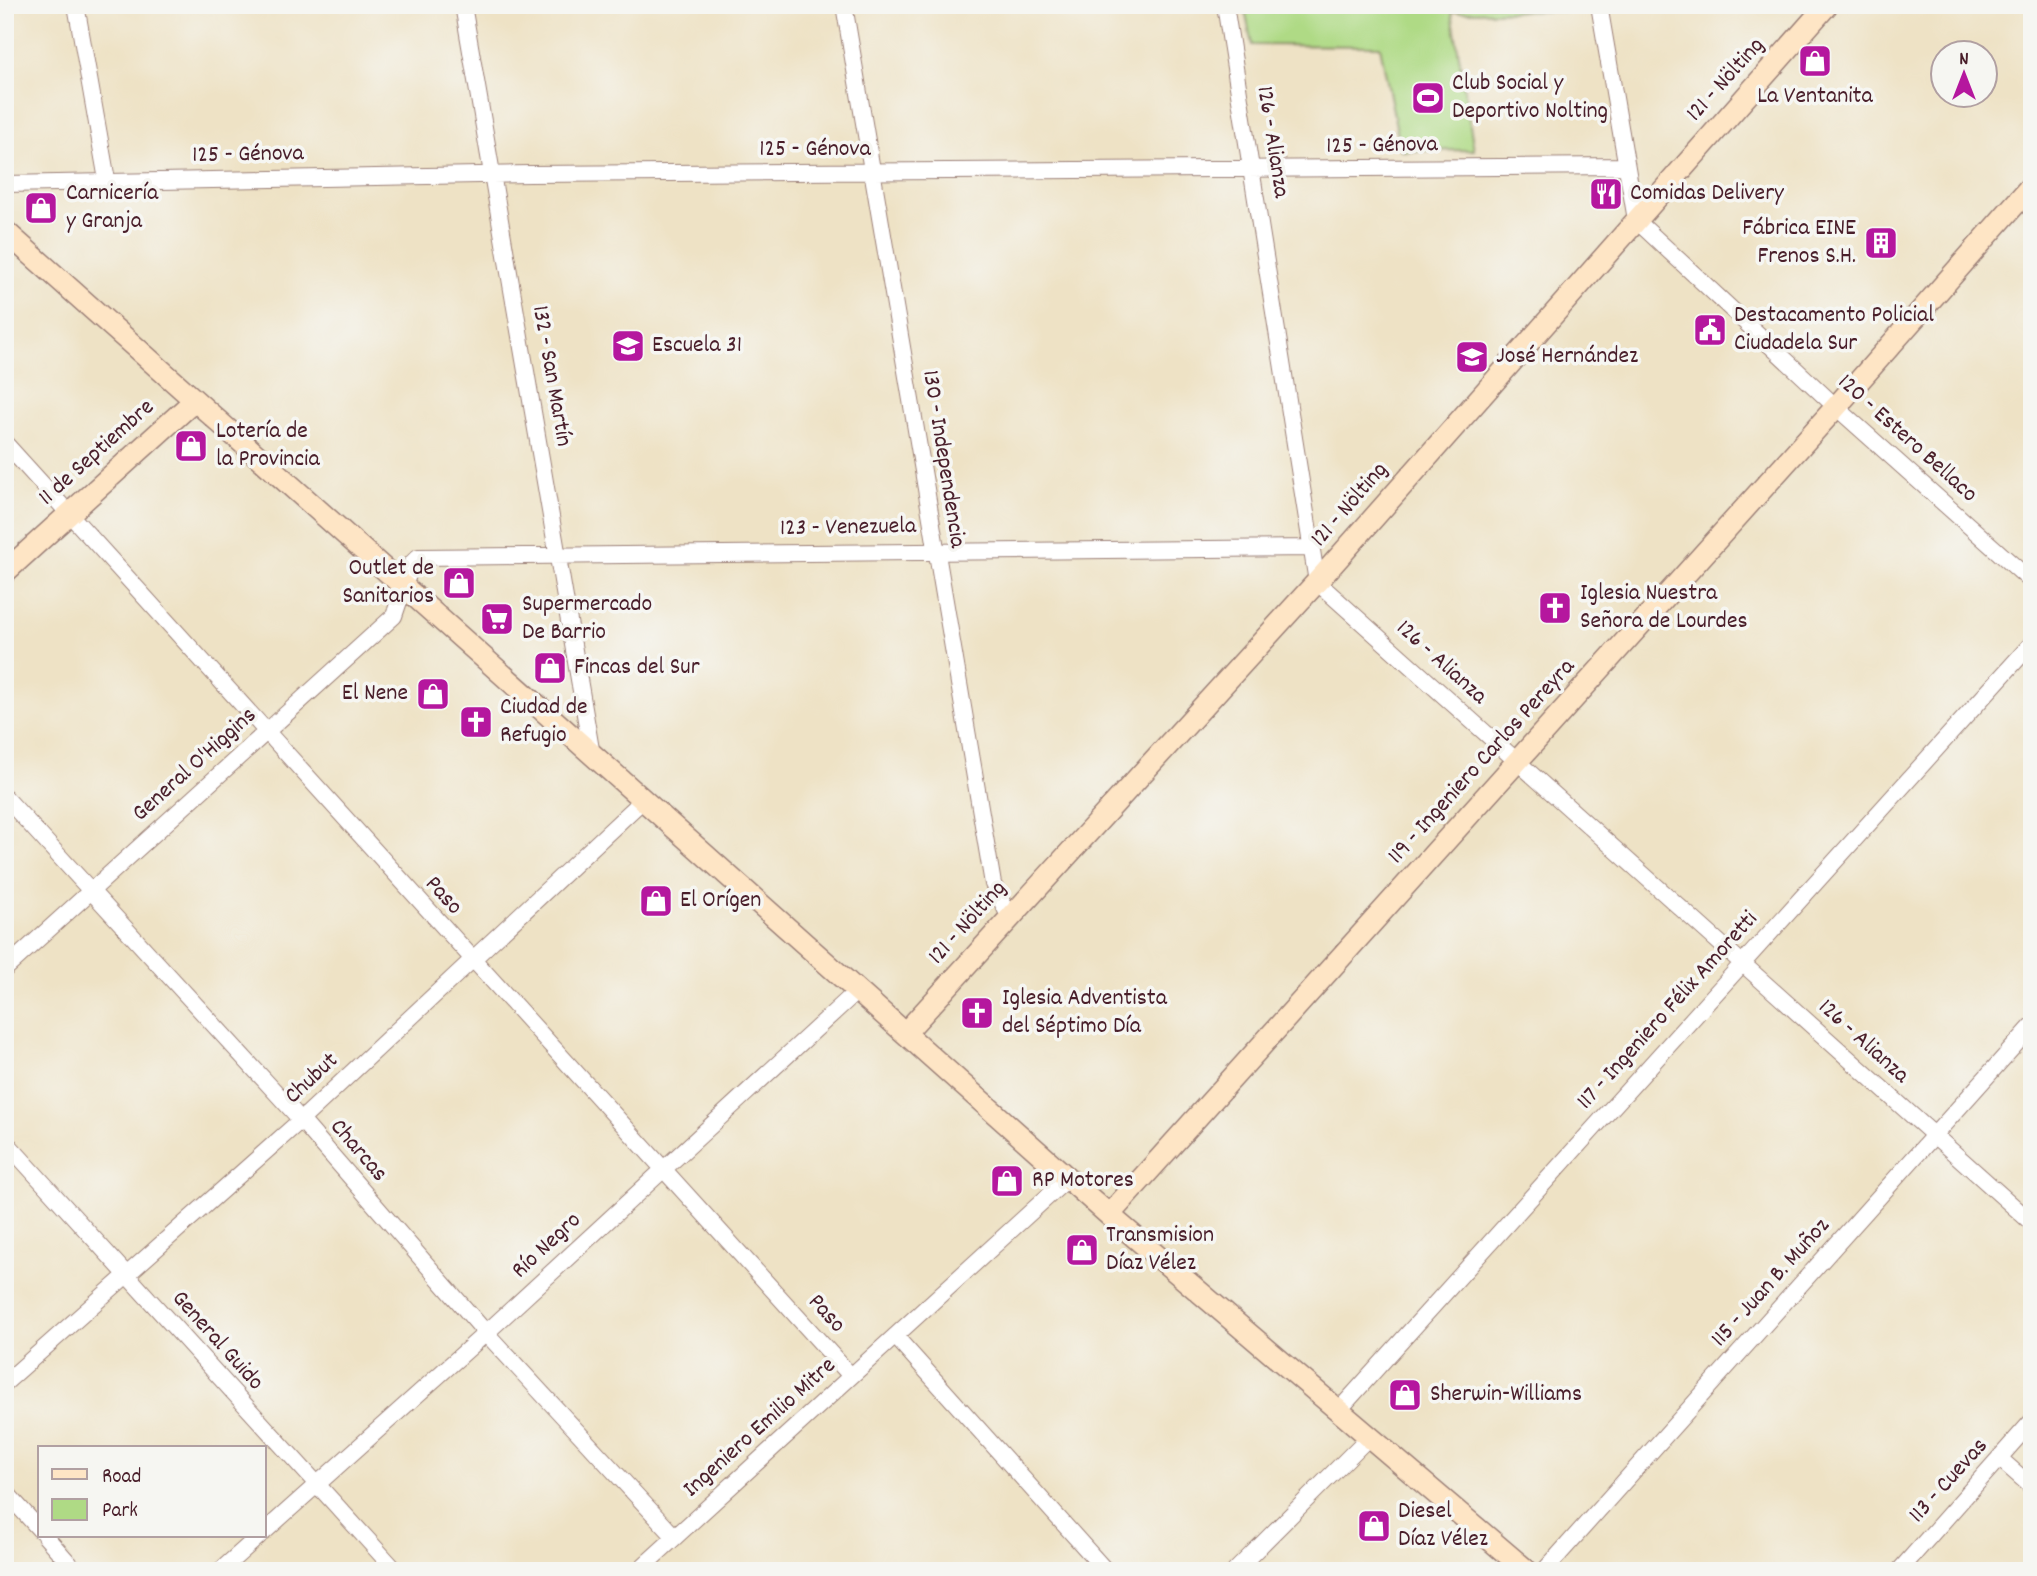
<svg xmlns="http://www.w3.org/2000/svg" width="2037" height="1576" font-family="Dekko,sans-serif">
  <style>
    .green { fill: #afda85; stroke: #7c7c58; stroke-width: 2 }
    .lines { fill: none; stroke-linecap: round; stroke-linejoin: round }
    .street-casing { stroke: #9c8078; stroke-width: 18 }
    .secondary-casing { stroke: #9c8078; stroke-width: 24 }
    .street { stroke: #fff; stroke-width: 16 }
    .secondary { stroke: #fee5c5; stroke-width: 21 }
    .labels { text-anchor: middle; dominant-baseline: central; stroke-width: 7; stroke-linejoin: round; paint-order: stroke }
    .street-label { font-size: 24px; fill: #4a1f2b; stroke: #f6f6f2 }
    .poi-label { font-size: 24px; fill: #4a1f2b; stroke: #f6f6f2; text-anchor: start }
  </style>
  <rect width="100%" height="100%" fill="#f6f6f2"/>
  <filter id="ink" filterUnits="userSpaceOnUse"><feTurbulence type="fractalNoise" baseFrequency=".0143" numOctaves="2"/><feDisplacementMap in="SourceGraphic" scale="14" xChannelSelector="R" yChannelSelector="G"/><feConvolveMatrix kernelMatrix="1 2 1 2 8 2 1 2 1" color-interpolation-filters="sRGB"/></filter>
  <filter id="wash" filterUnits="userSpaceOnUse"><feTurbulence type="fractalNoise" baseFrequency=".00686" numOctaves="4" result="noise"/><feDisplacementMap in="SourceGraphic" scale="28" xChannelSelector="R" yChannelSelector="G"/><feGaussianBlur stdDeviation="1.57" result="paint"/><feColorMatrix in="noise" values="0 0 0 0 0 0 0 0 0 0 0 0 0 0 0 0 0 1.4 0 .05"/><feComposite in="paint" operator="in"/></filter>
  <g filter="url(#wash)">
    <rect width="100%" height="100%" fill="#eee2c5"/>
    <!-- green -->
    <path class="green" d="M 1244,5 L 1579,5 L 1580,11 L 1452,12 L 1474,150 L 1401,151 L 1380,46 L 1252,45 Z"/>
  </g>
  <g filter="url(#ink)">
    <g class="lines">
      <defs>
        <path id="street" d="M 76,5 L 107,180
          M 463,5 L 592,755
          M 844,5 L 993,884 L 1009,916
          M 1225,5 L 1317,582 L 2032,1223
          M 1599,5 L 1636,220 L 1836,407 L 2032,582
          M 5,184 L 530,174 L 1626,166
          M 5,443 L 851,1376
          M 5,797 L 301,1120 L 486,1333 L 674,1536
          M 5,969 L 394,616 L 412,563 L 418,557 L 1312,548
          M 5,1141 L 396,1571
          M 895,1336 L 1106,1571
          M 5,1383 L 301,1120 L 643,800
          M 1339,1410 L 2032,643
          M 1999,1458 L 2032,1487
          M 5,1491 L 40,1530
          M 264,1532 L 486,1333 L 857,991
          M 45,1536 L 76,1571
          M 220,1571 L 259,1536
          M 638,1571 L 1068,1178
          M 1235,1571 L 1369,1437
          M 1544,1571 L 2032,1026
          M 1899,1571 L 2032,1421"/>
        <path id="secondary" d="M 5,231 L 1109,1215 L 1527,1571
          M 5,572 L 194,401
          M 905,1033 L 1325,573 L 1827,5
          M 1109,1215 L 1836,407 L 2032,185"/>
      </defs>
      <!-- street casing -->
      <use href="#street" class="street-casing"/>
      <!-- secondary casing -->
      <use href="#secondary" class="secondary-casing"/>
      <!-- street -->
      <use href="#street" class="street"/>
      <!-- secondary -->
      <use href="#secondary" class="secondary"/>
    </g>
  </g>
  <!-- icons -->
  <defs>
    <symbol id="shop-square" viewBox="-11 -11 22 22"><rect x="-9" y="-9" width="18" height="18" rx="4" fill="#b5179e" stroke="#f6f6f2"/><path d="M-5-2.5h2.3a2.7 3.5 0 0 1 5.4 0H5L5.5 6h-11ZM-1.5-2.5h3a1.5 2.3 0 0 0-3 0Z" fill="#fff"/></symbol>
    <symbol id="stadium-square" viewBox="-11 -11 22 22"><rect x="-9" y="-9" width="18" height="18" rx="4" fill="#b5179e" stroke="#f6f6f2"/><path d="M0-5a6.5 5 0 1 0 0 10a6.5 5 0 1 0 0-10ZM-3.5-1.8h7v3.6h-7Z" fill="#fff"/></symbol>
    <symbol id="restaurant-square" viewBox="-11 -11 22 22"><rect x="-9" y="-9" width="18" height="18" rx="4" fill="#b5179e" stroke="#f6f6f2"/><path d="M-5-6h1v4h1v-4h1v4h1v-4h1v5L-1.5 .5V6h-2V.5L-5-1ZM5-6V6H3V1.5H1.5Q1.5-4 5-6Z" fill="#fff"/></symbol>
    <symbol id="building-square" viewBox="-11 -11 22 22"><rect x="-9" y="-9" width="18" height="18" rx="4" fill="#b5179e" stroke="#f6f6f2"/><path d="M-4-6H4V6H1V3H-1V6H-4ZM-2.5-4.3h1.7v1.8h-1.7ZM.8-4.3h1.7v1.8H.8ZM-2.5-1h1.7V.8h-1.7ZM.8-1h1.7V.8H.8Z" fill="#fff"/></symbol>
    <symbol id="civic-square" viewBox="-11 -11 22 22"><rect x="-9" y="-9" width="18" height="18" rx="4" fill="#b5179e" stroke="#f6f6f2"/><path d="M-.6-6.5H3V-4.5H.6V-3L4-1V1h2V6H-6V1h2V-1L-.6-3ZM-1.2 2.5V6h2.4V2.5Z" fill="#fff"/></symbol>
    <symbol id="school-square" viewBox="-11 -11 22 22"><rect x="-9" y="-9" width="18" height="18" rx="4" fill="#b5179e" stroke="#f6f6f2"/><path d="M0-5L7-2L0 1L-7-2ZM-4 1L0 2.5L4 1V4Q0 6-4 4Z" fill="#fff"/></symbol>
    <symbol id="church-square" viewBox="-11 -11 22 22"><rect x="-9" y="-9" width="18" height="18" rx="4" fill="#b5179e" stroke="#f6f6f2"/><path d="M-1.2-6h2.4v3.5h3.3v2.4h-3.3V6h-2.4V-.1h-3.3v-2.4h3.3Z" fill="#fff"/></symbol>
    <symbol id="supermarket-square" viewBox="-11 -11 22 22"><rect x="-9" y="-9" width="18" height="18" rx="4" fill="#b5179e" stroke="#f6f6f2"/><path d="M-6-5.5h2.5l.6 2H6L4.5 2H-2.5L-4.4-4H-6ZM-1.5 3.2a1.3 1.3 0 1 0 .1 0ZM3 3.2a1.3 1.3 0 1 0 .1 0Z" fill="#fff"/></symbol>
  </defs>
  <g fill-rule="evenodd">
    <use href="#shop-square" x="1796" y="42" width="38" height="38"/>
    <use href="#stadium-square" x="1409" y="79" width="38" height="38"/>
    <use href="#restaurant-square" x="1587" y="175" width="38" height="38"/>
    <use href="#shop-square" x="22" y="189" width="38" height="38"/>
    <use href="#building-square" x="1862" y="224" width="38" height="38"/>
    <use href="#civic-square" x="1691" y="311" width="38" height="38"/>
    <use href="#school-square" x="609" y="327" width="38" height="38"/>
    <use href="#school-square" x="1453" y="338" width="38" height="38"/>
    <use href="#shop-square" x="172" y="427" width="38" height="38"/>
    <use href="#shop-square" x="440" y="564" width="38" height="38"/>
    <use href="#church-square" x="1536" y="589" width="38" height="38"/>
    <use href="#supermarket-square" x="478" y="600" width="38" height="38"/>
    <use href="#shop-square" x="531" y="649" width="38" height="38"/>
    <use href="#shop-square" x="414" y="675" width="38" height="38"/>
    <use href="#church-square" x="457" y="703" width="38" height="38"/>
    <use href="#shop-square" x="637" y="882" width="38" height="38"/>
    <use href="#church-square" x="958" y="994" width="38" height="38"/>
    <use href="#shop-square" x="988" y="1162" width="38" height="38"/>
    <use href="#shop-square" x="1063" y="1231" width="38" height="38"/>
    <use href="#shop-square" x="1386" y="1376" width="38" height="38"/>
    <use href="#shop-square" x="1355" y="1507" width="38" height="38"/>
  </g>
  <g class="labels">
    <!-- street labels -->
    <g class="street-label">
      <text transform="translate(1726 80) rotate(-48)">121 - Nölting</text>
      <text transform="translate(1272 142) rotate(81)">126 - Alianza</text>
      <text transform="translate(1382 146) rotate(-1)">125 - Génova</text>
      <text x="815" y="150">125 - Génova</text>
      <text transform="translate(248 155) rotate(-1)">125 - Génova</text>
      <text transform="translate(551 376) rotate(80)">132 - San Martín</text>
      <text transform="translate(1907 439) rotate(42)">120 - Estero Bellaco</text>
      <text transform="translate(97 453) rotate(-42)">11 de Septiembre</text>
      <text transform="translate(943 459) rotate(81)">130 - Independencia</text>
      <text transform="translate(1350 505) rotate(-49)">121 - Nölting</text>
      <text transform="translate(848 528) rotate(-1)">123 - Venezuela</text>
      <text transform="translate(1441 663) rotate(42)">126 - Alianza</text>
      <text transform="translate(1482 762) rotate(-48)">119 - Ingeniero Carlos Pereyra</text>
      <text transform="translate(195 765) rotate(-42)">General O'Higgins</text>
      <text transform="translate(443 896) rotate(48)">Paso</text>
      <text transform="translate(968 923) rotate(-48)">121 - Nölting</text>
      <text transform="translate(1668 1011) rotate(-48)">117 - Ingeniero Félix Amoretti</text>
      <text transform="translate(1863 1042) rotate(42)">126 - Alianza</text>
      <text transform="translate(312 1079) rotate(-43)">Chubut</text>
      <text transform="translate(358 1151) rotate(49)">Charcas</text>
      <text transform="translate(547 1246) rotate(-43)">Río Negro</text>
      <text transform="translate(1771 1283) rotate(-48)">115 - Juan B. Muñoz</text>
      <text transform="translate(826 1314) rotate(48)">Paso</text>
      <text transform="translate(217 1341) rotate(48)">General Guido</text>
      <text transform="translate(760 1428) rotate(-42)">Ingeniero Emilio Mitre</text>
      <text transform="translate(1949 1481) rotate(-48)">113 - Cuevas</text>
    </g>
    <!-- poi labels -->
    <g class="poi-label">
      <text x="1452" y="84">Club Social y<tspan x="1452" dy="28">Deportivo Nolting</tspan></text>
      <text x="1815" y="97" text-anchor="middle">La Ventanita</text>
      <text x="66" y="194">Carnicería<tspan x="66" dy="28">y Granja</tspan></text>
      <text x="1630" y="194">Comidas Delivery</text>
      <text x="1856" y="229" text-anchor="end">Fábrica EINE<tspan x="1856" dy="28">Frenos S.H.</tspan></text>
      <text x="1734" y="316">Destacamento Policial<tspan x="1734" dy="28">Ciudadela Sur</tspan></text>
      <text x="652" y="346">Escuela 31</text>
      <text x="1496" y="357">José Hernández</text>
      <text x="216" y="432">Lotería de<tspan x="216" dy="28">la Provincia</tspan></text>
      <text x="434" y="569" text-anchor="end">Outlet de<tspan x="434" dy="28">Sanitarios</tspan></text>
      <text x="1580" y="594">Iglesia Nuestra<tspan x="1580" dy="28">Señora de Lourdes</tspan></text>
      <text x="522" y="605">Supermercado<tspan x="522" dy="28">De Barrio</tspan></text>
      <text x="574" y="668">Fincas del Sur</text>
      <text x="408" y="694" text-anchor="end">El Nene</text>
      <text x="500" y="708">Ciudad de<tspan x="500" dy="28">Refugio</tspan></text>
      <text x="680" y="901">El Orígen</text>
      <text x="1002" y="999">Iglesia Adventista<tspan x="1002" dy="28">del Séptimo Día</tspan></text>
      <text x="1032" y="1181">RP Motores</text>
      <text x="1106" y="1236">Transmision<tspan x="1106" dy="28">Díaz Vélez</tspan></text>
      <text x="1430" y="1395">Sherwin-Williams</text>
      <text x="1398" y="1512">Diesel<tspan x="1398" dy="28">Díaz Vélez</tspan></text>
    </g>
  </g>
  <!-- margin -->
  <rect width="2037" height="1576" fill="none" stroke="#f6f6f2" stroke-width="28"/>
  <!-- legend -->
  <rect x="38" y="1446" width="228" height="91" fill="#f6f6f2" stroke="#b1a0a2" stroke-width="2"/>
  <rect x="52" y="1469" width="35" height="10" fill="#fee5c5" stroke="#b1a0a2" stroke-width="2"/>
  <text x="102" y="1482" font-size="21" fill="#4a1f2b">Road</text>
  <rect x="52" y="1499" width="35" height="21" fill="#afda85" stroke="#b1a0a2" stroke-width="2"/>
  <text x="102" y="1516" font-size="21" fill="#4a1f2b">Park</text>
  <!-- north arrow -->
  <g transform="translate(1964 74)"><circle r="33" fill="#f6f6f2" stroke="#b1a0a2" stroke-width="2"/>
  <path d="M0-5L12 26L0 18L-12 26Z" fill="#b5179e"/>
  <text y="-10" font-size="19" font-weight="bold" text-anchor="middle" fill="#4a1f2b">N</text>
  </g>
</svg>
